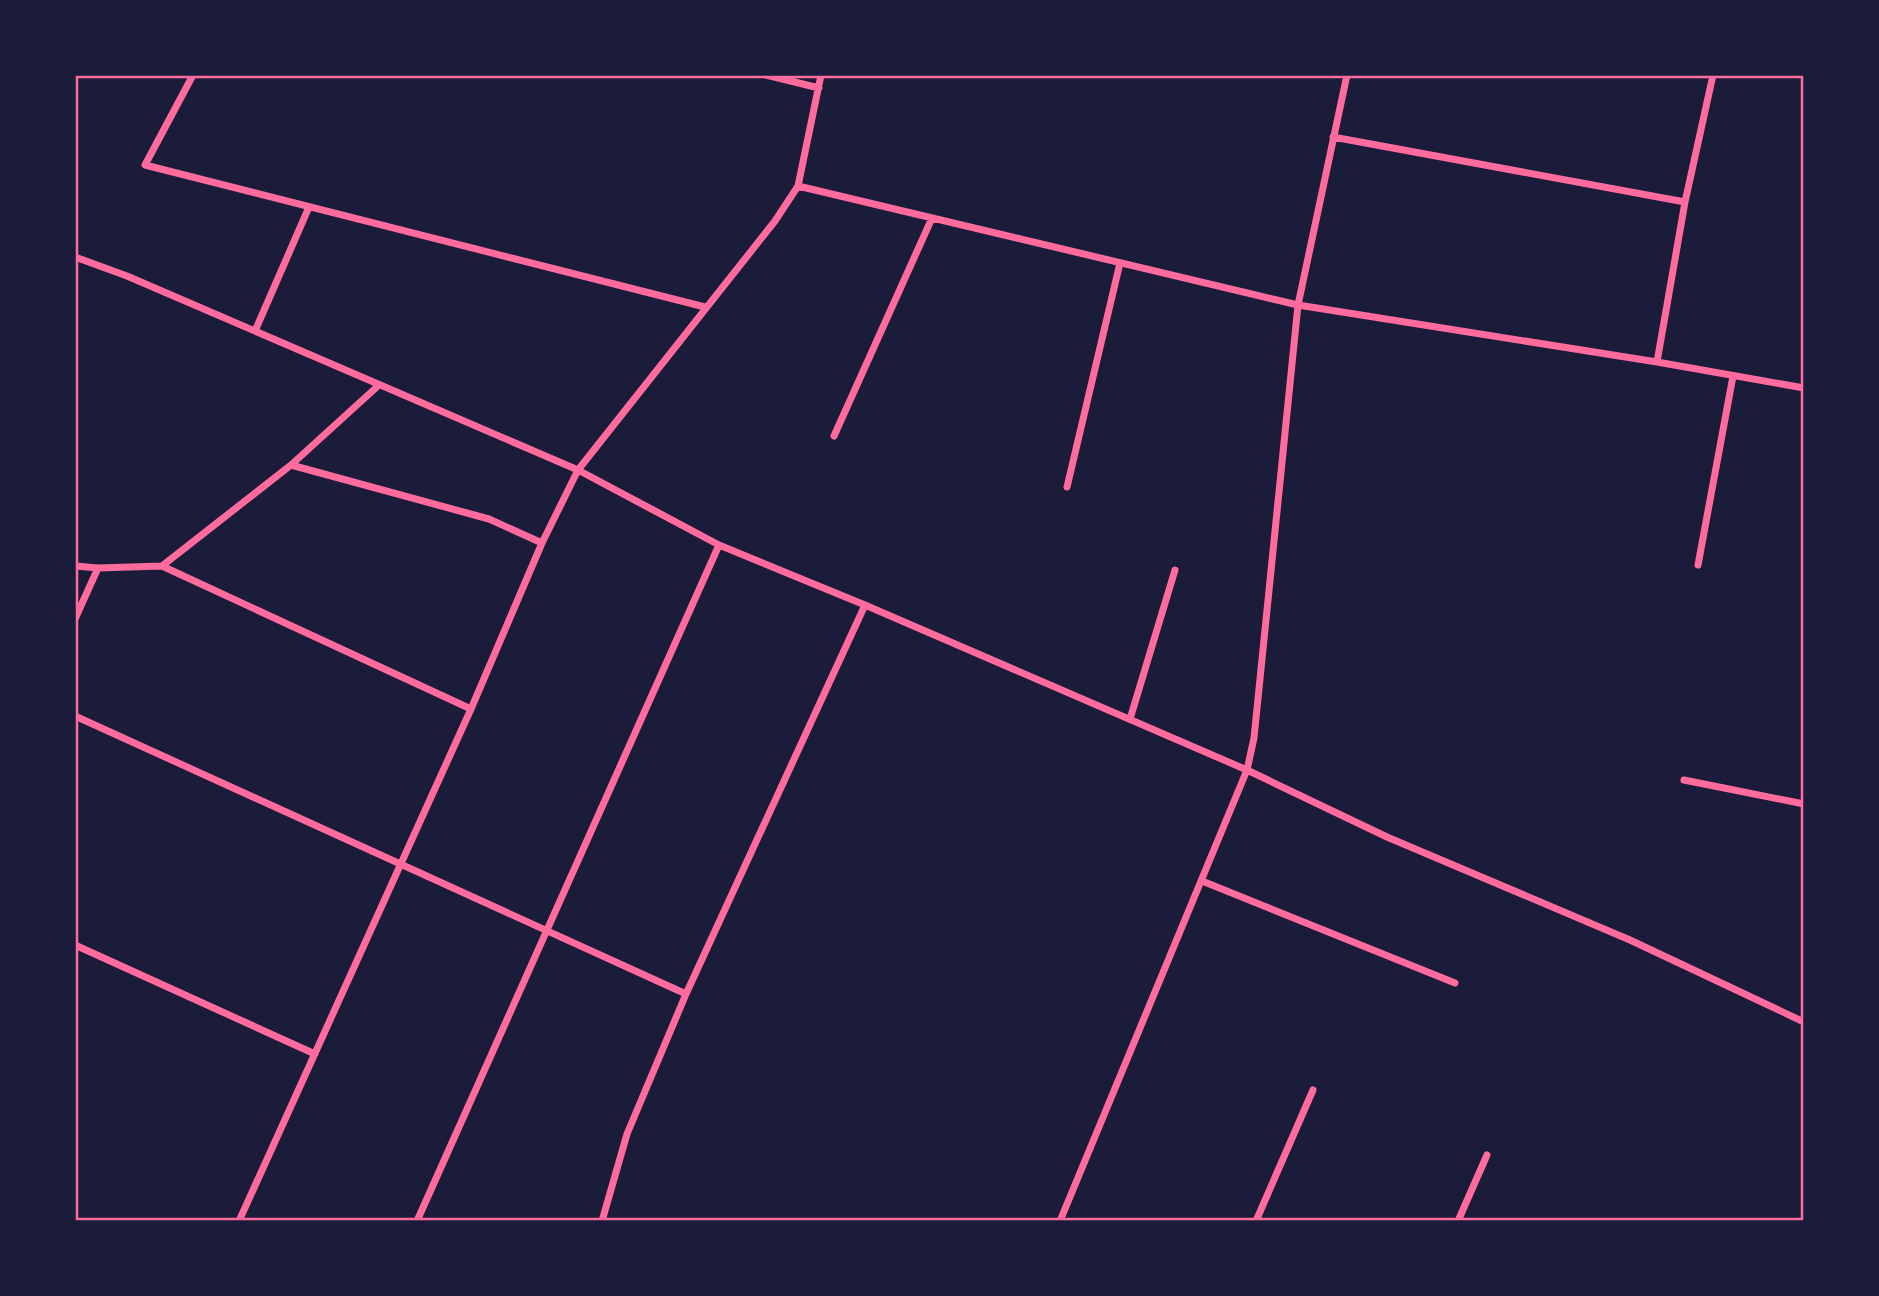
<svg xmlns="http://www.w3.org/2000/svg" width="1879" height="1296" font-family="'Alegreya Sans',sans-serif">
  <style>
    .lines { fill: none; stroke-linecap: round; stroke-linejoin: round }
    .minor { stroke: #ff6b9d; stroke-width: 7 }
    .neatline { fill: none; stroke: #ff6b9d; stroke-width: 2.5 }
  </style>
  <rect width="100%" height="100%" fill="#1b1b3a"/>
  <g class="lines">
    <!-- minor -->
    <path class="minor" d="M 193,75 L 145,165 L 705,307
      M 766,75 L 819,88
      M 1333,137 L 1685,202
      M 798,186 L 1298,305 L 1657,362 L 1804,388
      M 75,257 L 127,276 L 578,470 L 719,545 L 865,605 L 1247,770 L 1387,837 L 1630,940 L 1804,1022
      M 255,331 L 309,207
      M 1657,362 L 1685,202 L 1713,75
      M 834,436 L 932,218
      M 291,465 L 489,519 L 542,543
      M 1067,487 L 1120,263
      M 1698,565 L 1733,376
      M 75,566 L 98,568 L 162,566 L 291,465 L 379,385
      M 162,566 L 471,709
      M 75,619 L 98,568
      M 75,716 L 686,994
      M 1130,719 L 1175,570
      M 1684,780 L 1804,804
      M 1202,881 L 1455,983
      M 75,945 L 315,1054
      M 239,1221 L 471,709 L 542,543 L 578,470 L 775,221 L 798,186 L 821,75
      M 417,1221 L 719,545
      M 602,1221 L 627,1134 L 686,994 L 865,605
      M 1060,1221 L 1247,770 L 1254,738 L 1298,305 L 1347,75
      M 1256,1221 L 1313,1090
      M 1458,1221 L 1487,1155"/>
  </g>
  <!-- border -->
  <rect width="1879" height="1296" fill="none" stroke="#1b1b3a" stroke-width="154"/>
  <rect x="77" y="77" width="1725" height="1142" class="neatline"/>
</svg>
